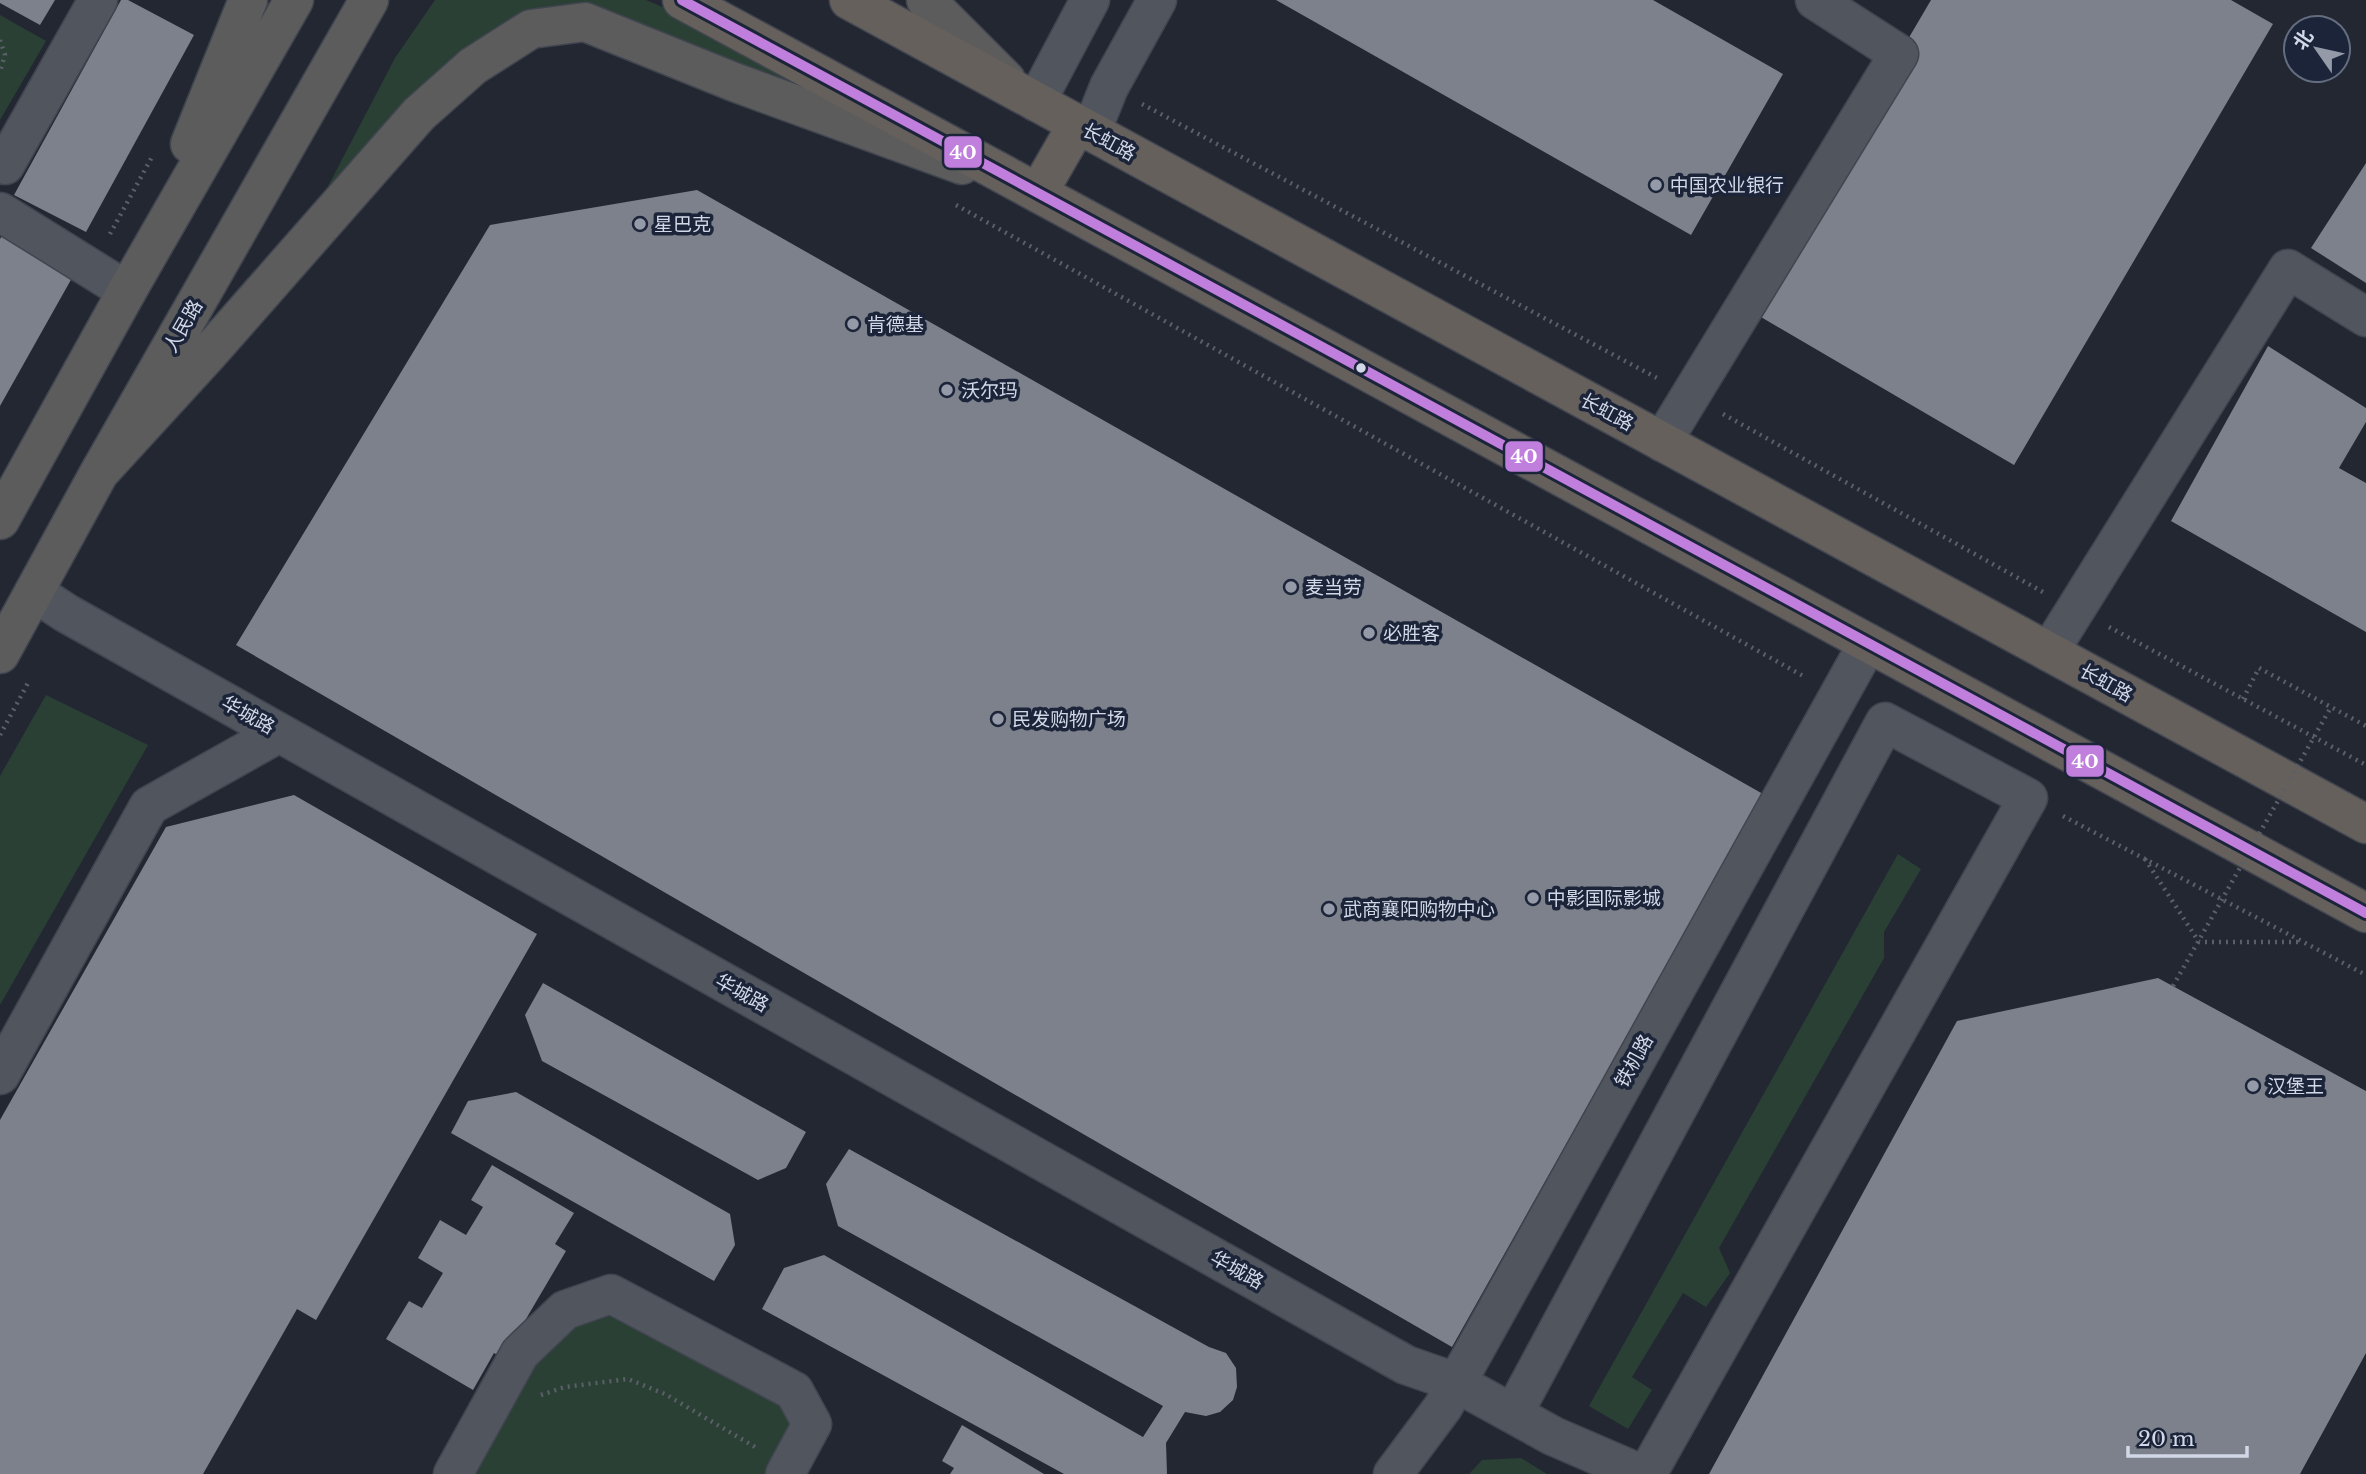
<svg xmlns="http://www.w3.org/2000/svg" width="2366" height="1474" font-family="'Libre Baskerville','Noto Sans SC',serif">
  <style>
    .green { fill: #2a4035 }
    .building { fill: #7c818b }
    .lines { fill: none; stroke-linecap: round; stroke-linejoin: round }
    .minor-casing { stroke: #40454f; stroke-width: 41 }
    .major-casing { stroke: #40454f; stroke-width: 41 }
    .highway-casing { stroke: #40454f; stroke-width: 41 }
    .path { stroke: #5b5f67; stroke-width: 4.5; stroke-dasharray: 2 5; stroke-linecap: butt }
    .minor { stroke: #51555e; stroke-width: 38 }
    .major { stroke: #5d5c5d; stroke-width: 38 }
    .highway { stroke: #66605c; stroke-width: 38 }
    .path-bridge { stroke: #5b5f67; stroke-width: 4.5; stroke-dasharray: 2 5; stroke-linecap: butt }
    .bus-1-casing { stroke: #1b2439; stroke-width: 16 }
    .bus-1 { stroke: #c07fdc; stroke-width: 10 }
    .poi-dot { fill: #949aa8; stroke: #1b2439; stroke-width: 2.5 }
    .bus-dot { fill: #d2d8e7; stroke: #1b2439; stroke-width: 2.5 }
    .labels { text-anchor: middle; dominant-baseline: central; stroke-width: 7; stroke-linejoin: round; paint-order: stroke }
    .street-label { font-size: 19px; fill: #d2d8e7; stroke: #1b2439 }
    .poi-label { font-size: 19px; fill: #d2d8e7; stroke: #1b2439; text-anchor: start }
    .line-badge { stroke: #1b2439; stroke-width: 2.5 }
    .badge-label { font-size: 19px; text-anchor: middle; font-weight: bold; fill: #fff }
  </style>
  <rect width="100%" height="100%" fill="#222732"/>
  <!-- green -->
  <path class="green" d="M 435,0 L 646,0 L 698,22 L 948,160 L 585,22 L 531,29 L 289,261 L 395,58 Z
    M 0,15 L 46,41 L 0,120 Z
    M 46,695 L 148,745 L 0,1005 L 0,776 Z
    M 1898,854 L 1921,869 L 1884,932 L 1884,958 L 1719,1248 L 1730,1273 L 1706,1307 L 1683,1293 L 1632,1377 L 1652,1390 L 1628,1429 L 1589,1406 Z
    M 611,1294 L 794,1391 L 785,1474 L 452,1474 L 520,1353 Z
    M 1521,1458 L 1547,1474 L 1469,1474 L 1482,1460 Z"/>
  <!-- building -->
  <path class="building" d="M 0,0 L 55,0 L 40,25 L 0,3 Z
    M 121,0 L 128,0 L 194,35 L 86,232 L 14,195 Z
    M 1276,0 L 1653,0 L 1783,74 L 1691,235 Z
    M 1931,0 L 2231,0 L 2273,24 L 2014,465 L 1749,310 Z
    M 2366,163 L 2366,283 L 2311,248 Z
    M 697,190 L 1763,794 L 1452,1347 L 236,645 L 490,225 Z
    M 6,229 L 77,269 L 0,406 L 0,239 Z
    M 2268,346 L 2366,408 L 2366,422 L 2339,468 L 2366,483 L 2366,632 L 2171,521 Z
    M 294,795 L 537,934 L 316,1320 L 297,1309 L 203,1474 L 0,1474 L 0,1120 L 166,827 Z
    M 2158,978 L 2366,1091 L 2366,1353 L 2300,1474 L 1709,1474 L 1957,1021 Z
    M 543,983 L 806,1132 L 786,1168 L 758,1180 L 542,1061 L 525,1015 Z
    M 516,1092 L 730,1214 L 735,1245 L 714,1281 L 451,1133 L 468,1101 Z
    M 849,1149 L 1209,1347 L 1226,1353 L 1236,1368 L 1237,1387 L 1233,1400 L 1220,1412 L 1206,1416 L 1185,1412 L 1166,1443 L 1167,1474 L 1064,1474 L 762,1309 L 784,1268 L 824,1255 L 1143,1437 L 1163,1406 L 838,1226 L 826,1184 Z
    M 492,1165 L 574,1213 L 555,1244 L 566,1251 L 503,1358 L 494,1353 L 473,1390 L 386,1339 L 409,1301 L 422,1308 L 443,1273 L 418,1258 L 440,1220 L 466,1235 L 483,1207 L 471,1200 Z
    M 962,1425 L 1044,1474 L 950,1474 L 954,1468 L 942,1461 Z"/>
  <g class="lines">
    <defs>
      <path id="minor" d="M 1036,102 L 1090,0
        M 1091,132 L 1109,87 L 1157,0
        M 5,165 L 98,0
        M 0,212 L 127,291
        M 1662,442 L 1899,54 L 1815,0
        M 34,592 L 66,613 L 1406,1365 L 1455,1382 L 1553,1436 L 1641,1474
        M 2049,652 L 2288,269 L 2366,317
        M 0,1075 L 149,806 L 279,733
        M 1513,1414 L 1885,722 L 2028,798 L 1647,1474
        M 453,1474 L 520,1353 L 565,1310 L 611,1294 L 794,1391 L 812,1424 L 785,1474
        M 1393,1474 L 1443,1407 L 1868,643"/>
      <path id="major" d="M 926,0 L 1006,80
        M 190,144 L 248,0
        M 99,473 L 208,354 L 419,114 L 473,66 L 531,29 L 585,22 L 734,82 L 962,165
        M 0,520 L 127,291 L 294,0
        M 0,654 L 99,473 L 369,0"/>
      <path id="highway" d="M 682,0 L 2366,913
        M 849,0 L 2366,824
        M 1038,193 L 1077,125"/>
    </defs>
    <!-- minor casing -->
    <use href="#minor" class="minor-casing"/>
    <!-- major casing -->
    <use href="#major" class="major-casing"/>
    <!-- highway casing -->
    <use href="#highway" class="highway-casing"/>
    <!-- path -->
    <path class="path" d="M 0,40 L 5,55 L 0,71
      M 1142,104 L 1657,378
      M 956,205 L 1805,677
      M 110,234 L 153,155
      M 1723,414 L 2043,592
      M 2109,627 L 2366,765
      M 2243,699 L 2259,668 L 2366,726
      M 0,735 L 28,683
      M 2063,816 L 2366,975
      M 2145,859 L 2199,942 L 2301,942
      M 541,1395 L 565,1387 L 628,1379 L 665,1394 L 755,1447"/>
    <!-- minor -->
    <use href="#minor" class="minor"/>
    <!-- major -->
    <use href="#major" class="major"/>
    <!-- highway -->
    <use href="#highway" class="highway"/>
    <!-- path-bridge -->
    <path class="path-bridge" d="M 2173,986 L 2331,707"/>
    <defs>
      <path id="bus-1" d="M 682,0 L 2366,913"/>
    </defs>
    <!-- bus-1 casing -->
    <use href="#bus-1" class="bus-1-casing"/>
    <!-- bus-1 -->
    <use href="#bus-1" class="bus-1"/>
  </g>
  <!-- markers -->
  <g class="poi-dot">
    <circle cx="1656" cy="185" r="7"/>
    <circle cx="640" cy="224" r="7"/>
    <circle cx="853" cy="324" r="7"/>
    <circle cx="947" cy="390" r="7"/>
    <circle cx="1291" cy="587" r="7"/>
    <circle cx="1369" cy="633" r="7"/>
    <circle cx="998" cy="719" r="7"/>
    <circle cx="1533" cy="898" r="7"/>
    <circle cx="1329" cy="909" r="7"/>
    <circle cx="2253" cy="1086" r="7"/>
  </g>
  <circle class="bus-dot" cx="1361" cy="368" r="6"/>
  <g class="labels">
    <!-- street labels -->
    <g class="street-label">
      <text transform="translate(1109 142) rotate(28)">长虹路</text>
      <text transform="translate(183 326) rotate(-60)">人民路</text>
      <text transform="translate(1607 412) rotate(28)">长虹路</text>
      <text transform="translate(2106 683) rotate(29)">长虹路</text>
      <text transform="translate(248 715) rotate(29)">华城路</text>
      <text transform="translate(742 993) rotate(29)">华城路</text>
      <text transform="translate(1634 1061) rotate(-61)">铁机路</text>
      <text transform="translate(1237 1270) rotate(29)">华城路</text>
    </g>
    <!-- poi labels -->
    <g class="poi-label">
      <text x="1670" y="185">中国农业银行</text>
      <text x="654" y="224">星巴克</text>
      <text x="867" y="324">肯德基</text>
      <text x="961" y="390">沃尔玛</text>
      <text x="1305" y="587">麦当劳</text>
      <text x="1383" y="633">必胜客</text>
      <text x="1012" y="719">民发购物广场</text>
      <text x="1547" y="898">中影国际影城</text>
      <text x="1343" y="909">武商襄阳购物中心</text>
      <text x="2267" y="1086">汉堡王</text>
    </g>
  </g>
  <g class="line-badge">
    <rect x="943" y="135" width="40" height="34" rx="7" fill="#c07fdc"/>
    <rect x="1504" y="440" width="40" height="33" rx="7" fill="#c07fdc"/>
    <rect x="2065" y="744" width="40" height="34" rx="7" fill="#c07fdc"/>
  </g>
  <g class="badge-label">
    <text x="963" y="159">40</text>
    <text x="1524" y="463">40</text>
    <text x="2085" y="768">40</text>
  </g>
  <!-- north arrow -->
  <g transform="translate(2317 49) rotate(304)"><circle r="33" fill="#1b2439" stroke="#646c7f" stroke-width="2"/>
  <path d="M0-5L12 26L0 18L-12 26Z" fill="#949aa8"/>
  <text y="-10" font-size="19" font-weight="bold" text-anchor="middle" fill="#d2d8e7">北</text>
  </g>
  <!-- scale -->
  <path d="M2128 1446v10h119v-10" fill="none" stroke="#d2d8e7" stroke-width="3.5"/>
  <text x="2138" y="1446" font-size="21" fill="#d2d8e7" stroke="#1b2439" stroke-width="5" paint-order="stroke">20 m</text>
</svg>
